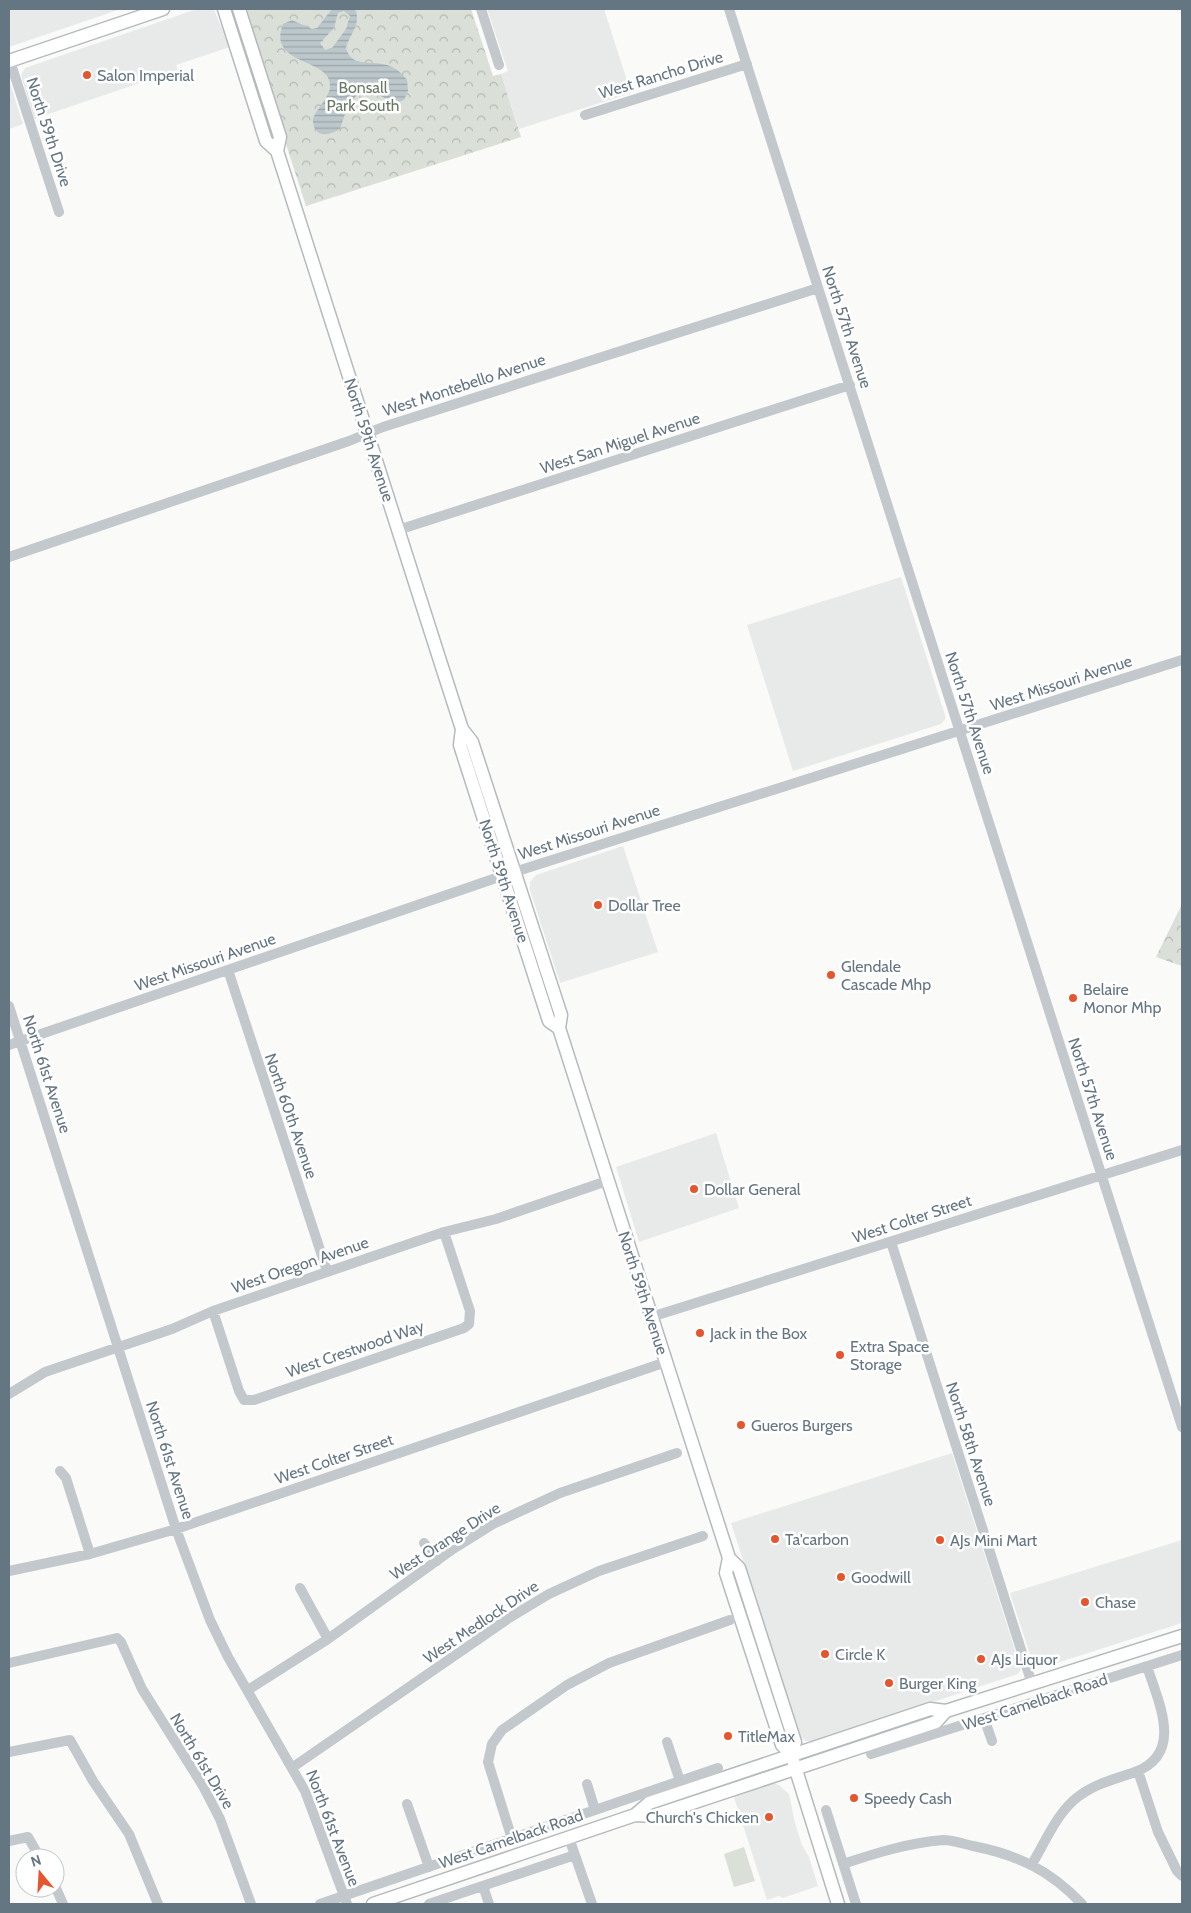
<svg xmlns="http://www.w3.org/2000/svg" width="1191" height="1913" font-family="Cabin,sans-serif">
  <style>
    .built { fill: #e8e9e9 }
    .grass { fill: #dadfd7 }
    .forest { fill: url(#forest-crowns) }
    .water { fill: url(#water-rules); fill-rule: evenodd }
    .lines { fill: none; stroke-linecap: round; stroke-linejoin: round }
    .major-casing { stroke: #b5babe; stroke-width: 15 }
    .minor { stroke: #c3c8cc; stroke-width: 10 }
    .major { stroke: #fff; stroke-width: 12 }
    .poi-dot { fill: #e4572e; stroke: #fff; stroke-width: 2 }
    .labels { text-anchor: middle; dominant-baseline: central; stroke-width: 5; stroke-linejoin: round; paint-order: stroke }
    .poi-label { font-size: 16px; fill: #657683; stroke: #fff; text-anchor: start }
    .street-label { font-size: 16px; fill: #657683; stroke: #fff }
    .park-label { font-size: 16px; fill: #687a64; stroke: #fff }
  </style>
  <defs>
    <pattern id="forest-crowns" width="20" height="18" patternUnits="userSpaceOnUse" patternTransform="scale(1.25)"><rect width="20" height="18" fill="#dadfd7"/><path d="M2 6a3 3 0 1 1 6 0M12 15a3 3 0 1 1 6 0" fill="none" stroke="#b4b9b4"/></pattern>
    <pattern id="water-rules" width="6" height="5" patternUnits="userSpaceOnUse" patternTransform="scale(1.25)"><rect width="6" height="5" fill="#bbc7cb"/><path d="M0 2.5h6" fill="none" stroke="#9ca6aa"/></pattern>
  </defs>
  <rect width="100%" height="100%" fill="#fafaf8"/>
  <!-- built -->
  <path class="built" d="M 9,9 L 121,9 L 9,47 Z
    M 197,9 L 214,10 L 230,47 L 176,65 L 178,70 L 34,119 L 21,75 L 25,68 Z
    M 487,9 L 604,9 L 631,93 L 519,129 L 501,74 L 508,71 Z
    M 9,80 L 23,124 L 9,129 Z
    M 901,577 L 946,718 L 941,724 L 793,771 L 747,625 Z
    M 623,846 L 658,952 L 560,983 L 530,890 L 530,882 L 536,875 Z
    M 716,1133 L 739,1208 L 639,1242 L 616,1167 Z
    M 952,1453 L 1021,1669 L 1018,1674 L 814,1741 L 805,1741 L 799,1734 L 731,1523 Z
    M 1182,1540 L 1182,1623 L 1041,1668 L 1034,1667 L 1010,1593 Z
    M 772,1783 L 779,1785 L 789,1794 L 795,1823 L 802,1845 L 809,1857 L 818,1886 L 783,1898 L 779,1896 L 767,1900 L 733,1794 Z"/>
  <!-- grass -->
  <path class="grass" d="M 744,1847 L 755,1881 L 734,1887 L 724,1854 Z"/>
  <!-- forest -->
  <path class="forest" d="M 247,9 L 471,9 L 493,76 L 501,74 L 521,137 L 306,206 L 268,89 Z
    M 1182,904 L 1182,966 L 1156,957 Z"/>
  <!-- water -->
  <path class="water" d="M 332,9 L 355,9 C 362,24 349,35 346,48 C 354,76 385,49 407,80 L 408,91 L 404,100 L 396,103 L 372,92 L 359,93 L 348,105 L 340,129 C 327,137 312,137 313,118 C 318,108 328,98 330,88 C 334,57 266,67 283,24 L 292,20 L 312,29 L 317,28 ZM 344,11 L 350,16 L 346,29 L 332,48 L 325,50 L 320,43 L 334,28 L 338,13 Z"/>
  <g class="lines">
    <defs>
      <path id="major" d="M 224,9 L 266,141 L 277,151
        M 239,9 L 280,137 L 277,151 L 442,667 L 462,729 L 472,742 L 561,1015 L 559,1028 L 729,1558 L 739,1568 L 795,1742 L 791,1754
        M 9,61 L 163,9
        M 462,729 L 460,745 L 549,1021 L 559,1028
        M 729,1558 L 726,1573 L 782,1745 L 791,1754 L 838,1904
        M 635,1815 L 649,1803 L 930,1709 L 946,1711 L 1182,1636
        M 373,1904 L 635,1815 L 653,1816 L 936,1722 L 946,1711"/>
    </defs>
    <!-- major casing -->
    <use href="#major" class="major-casing"/>
    <!-- minor -->
    <path class="minor" d="M 481,9 L 499,65
      M 729,9 L 1182,1427
      M 10,61 L 59,212
      M 585,115 L 747,64
      M 398,530 L 850,385
      M 9,557 L 349,441 L 383,427 L 818,288
      M 228,970 L 327,1271
      M 9,1006 L 176,1529 L 210,1620 L 228,1657 L 305,1791 L 347,1904
      M 9,1045 L 502,876 L 1182,660
      M 891,1242 L 1032,1684
      M 213,1311 L 239,1391 L 244,1400 L 254,1400 L 464,1328 L 469,1324 L 470,1311 L 444,1232
      M 651,1317 L 1182,1150
      M 9,1394 L 45,1372 L 172,1329 L 213,1311 L 444,1232 L 496,1219 L 607,1181
      M 60,1471 L 66,1478 L 90,1554
      M 424,1543 L 437,1561
      M 9,1571 L 90,1554 L 176,1529 L 666,1362
      M 300,1588 L 328,1639
      M 9,1663 L 117,1638 L 121,1642 L 142,1689 L 203,1786 L 220,1819 L 251,1904
      M 248,1690 L 328,1639 L 453,1549 L 493,1524 L 560,1493 L 677,1453
      M 984,1718 L 992,1741
      M 667,1742 L 680,1781
      M 9,1752 L 70,1740 L 93,1781 L 129,1834 L 158,1904
      M 871,1754 L 1182,1655
      M 293,1767 L 509,1618 L 549,1594 L 599,1571 L 703,1536
      M 1138,1771 L 1158,1832 L 1177,1871 L 1182,1876
      M 587,1784 L 595,1810
      M 407,1804 L 429,1867
      M 826,1810 L 856,1904
      M 569,1838 L 592,1904
      M 512,1839 L 488,1762 L 492,1744 L 502,1730 L 567,1685 L 609,1663 L 730,1620
      M 9,1841 L 28,1837 L 40,1858
      M 843,1864 C 876,1853 908,1843 943,1840 C 953,1840 964,1844 973,1846 C 1018,1855 1050,1870 1082,1904
      M 1032,1864 C 1046,1841 1057,1812 1079,1796 C 1096,1783 1116,1779 1135,1772 C 1185,1753 1158,1702 1147,1666
      M 55,1886 L 63,1904
      M 483,1886 L 489,1904
      M 320,1904 L 718,1768
      M 429,1904 L 575,1855"/>
    <!-- major -->
    <use href="#major" class="major"/>
  </g>
  <!-- markers -->
  <g class="poi-dot">
    <circle cx="87" cy="75" r="5"/>
    <circle cx="598" cy="905" r="5"/>
    <circle cx="831" cy="975" r="5"/>
    <circle cx="1073" cy="998" r="5"/>
    <circle cx="694" cy="1189" r="5"/>
    <circle cx="700" cy="1333" r="5"/>
    <circle cx="840" cy="1355" r="5"/>
    <circle cx="741" cy="1425" r="5"/>
    <circle cx="775" cy="1539" r="5"/>
    <circle cx="940" cy="1540" r="5"/>
    <circle cx="841" cy="1577" r="5"/>
    <circle cx="1085" cy="1602" r="5"/>
    <circle cx="825" cy="1654" r="5"/>
    <circle cx="981" cy="1659" r="5"/>
    <circle cx="889" cy="1683" r="5"/>
    <circle cx="728" cy="1736" r="5"/>
    <circle cx="854" cy="1798" r="5"/>
    <circle cx="769" cy="1817" r="5"/>
  </g>
  <g class="labels">
    <!-- poi labels -->
    <g class="poi-label">
      <text x="97" y="75">Salon Imperial</text>
      <text x="608" y="905">Dollar Tree</text>
      <text x="841" y="966">Glendale<tspan x="841" dy="18">Cascade Mhp</tspan></text>
      <text x="1083" y="989">Belaire<tspan x="1083" dy="18">Monor Mhp</tspan></text>
      <text x="704" y="1189">Dollar General</text>
      <text x="710" y="1333">Jack in the Box</text>
      <text x="850" y="1346">Extra Space<tspan x="850" dy="18">Storage</tspan></text>
      <text x="751" y="1425">Gueros Burgers</text>
      <text x="785" y="1539">Ta'carbon</text>
      <text x="950" y="1540">AJs Mini Mart</text>
      <text x="851" y="1577">Goodwill</text>
      <text x="1095" y="1602">Chase</text>
      <text x="835" y="1654">Circle K</text>
      <text x="991" y="1659">AJs Liquor</text>
      <text x="899" y="1683">Burger King</text>
      <text x="738" y="1736">TitleMax</text>
      <text x="864" y="1798">Speedy Cash</text>
      <text x="759" y="1817" text-anchor="end">Church's Chicken</text>
    </g>
    <!-- street labels -->
    <g class="street-label">
      <text transform="translate(661 75) rotate(-17)">West Rancho Drive</text>
      <text transform="translate(49 132) rotate(72)">North 59th Drive</text>
      <text transform="translate(847 327) rotate(72)">North 57th Avenue</text>
      <text transform="translate(464 385) rotate(-18)">West Montebello Avenue</text>
      <text transform="translate(369 440) rotate(72)">North 59th Avenue</text>
      <text transform="translate(620 443) rotate(-18)">West San Miguel Avenue</text>
      <text transform="translate(1061 683) rotate(-18)">West Missouri Avenue</text>
      <text transform="translate(970 713) rotate(72)">North 57th Avenue</text>
      <text transform="translate(589 832) rotate(-18)">West Missouri Avenue</text>
      <text transform="translate(504 881) rotate(72)">North 59th Avenue</text>
      <text transform="translate(205 962) rotate(-19)">West Missouri Avenue</text>
      <text transform="translate(47 1074) rotate(72)">North 61st Avenue</text>
      <text transform="translate(1093 1099) rotate(72)">North 57th Avenue</text>
      <text transform="translate(291 1116) rotate(71)">North 60th Avenue</text>
      <text transform="translate(912 1219) rotate(-18)">West Colter Street</text>
      <text transform="translate(300 1265) rotate(-19)">West Oregon Avenue</text>
      <text transform="translate(643 1293) rotate(72)">North 59th Avenue</text>
      <text transform="translate(355 1349) rotate(-19)">West Crestwood Way</text>
      <text transform="translate(971 1444) rotate(72)">North 58th Avenue</text>
      <text transform="translate(334 1459) rotate(-19)">West Colter Street</text>
      <text transform="translate(170 1460) rotate(72)">North 61st Avenue</text>
      <text transform="translate(445 1541) rotate(-33)">West Orange Drive</text>
      <text transform="translate(481 1622) rotate(-34)">West Medlock Drive</text>
      <text transform="translate(1035 1702) rotate(-18)">West Camelback Road</text>
      <text transform="translate(202 1761) rotate(59)">North 61st Drive</text>
      <text transform="translate(333 1828) rotate(69)">North 61st Avenue</text>
      <text transform="translate(511 1839) rotate(-19)">West Camelback Road</text>
    </g>
    <!-- park labels -->
    <g class="park-label">
      <text x="363" y="87">Bonsall<tspan x="363" dy="18">Park South</tspan></text>
    </g>
  </g>
  <!-- border -->
  <rect width="1191" height="1913" fill="none" stroke="#657683" stroke-width="20"/>
  <!-- north arrow -->
  <g transform="translate(40 1873) rotate(342)"><circle r="24" fill="#ffffff" stroke="#c1c8cd"/>
  <path d="M0-4L9 19L0 12L-9 19Z" fill="#e4572e"/>
  <text y="-8" font-size="14" font-weight="bold" text-anchor="middle" fill="#657683">N</text>
  </g>
</svg>
